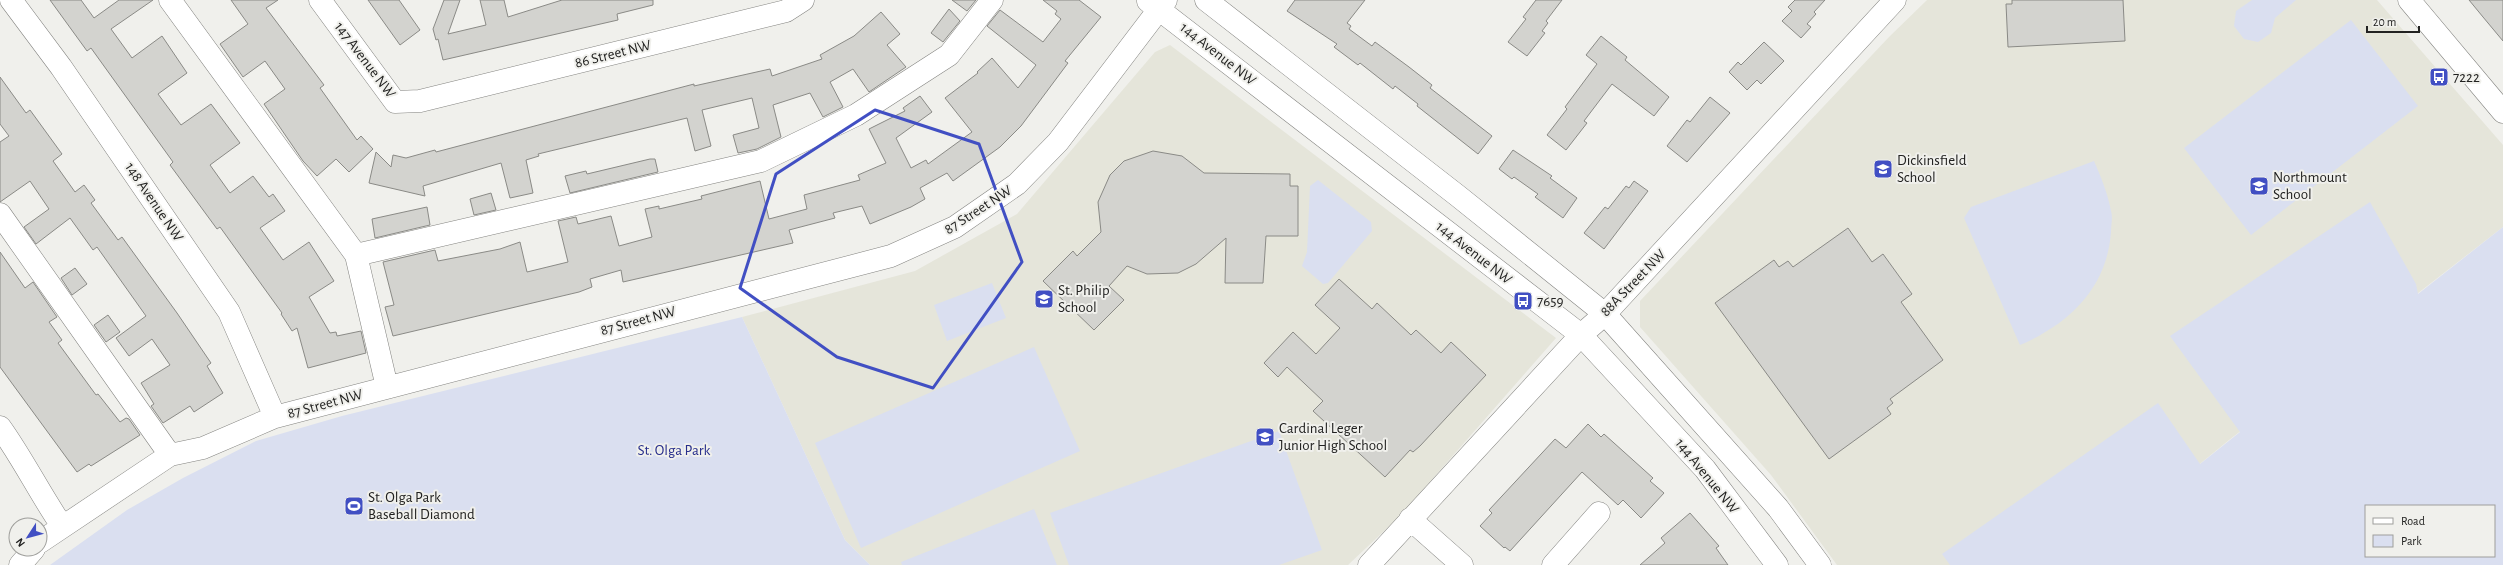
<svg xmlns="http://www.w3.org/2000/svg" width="2503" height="565" font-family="'Alegreya Sans',sans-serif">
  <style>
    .built { fill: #e5e5da }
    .green { fill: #dadff0; fill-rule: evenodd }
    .building { fill: #d3d3cf; stroke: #8a8a86 }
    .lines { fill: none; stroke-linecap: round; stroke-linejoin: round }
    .minor-casing { stroke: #848481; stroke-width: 23 }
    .minor { stroke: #fff; stroke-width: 22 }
    .marked { fill: none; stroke: #414fc3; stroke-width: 3; stroke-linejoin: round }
    .labels { text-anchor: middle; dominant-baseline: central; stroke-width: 4; stroke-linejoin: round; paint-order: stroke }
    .street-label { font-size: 15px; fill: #222221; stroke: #f0f0ec }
    .poi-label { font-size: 15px; fill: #222221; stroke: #f0f0ec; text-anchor: start }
    .park-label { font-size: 15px; fill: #272e8c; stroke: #f0f0ec }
  </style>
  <rect width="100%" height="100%" fill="#f0f0ec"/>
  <!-- built -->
  <path class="built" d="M 1927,0 L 2377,0 L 2503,145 L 2503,227 L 2229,440 L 2077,565 L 1837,565 L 1771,475 L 1640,327 L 1640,301 L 1889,37 Z
    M 1170,45 L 1556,338 L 1400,516 L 1348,565 L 870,565 L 845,540 L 742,317 L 915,271 L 1017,214 L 1155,52 Z"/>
  <!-- green -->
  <path class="green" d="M 2252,0 L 2296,0 L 2275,18 L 2271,33 L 2258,42 L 2244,39 L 2234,26 L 2236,11 Z
    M 2351,20 L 2418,106 L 2251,235 L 2184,148 Z
    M 2094,161 C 2101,177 2108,194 2111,211 C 2113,217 2111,225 2111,232 C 2107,288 2069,324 2020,345 L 1964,218 L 1971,207 Z
    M 1318,180 L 1371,222 L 1372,231 L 1328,283 L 1323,284 L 1302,266 L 1307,252 L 1310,186 Z
    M 2370,202 L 2416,284 L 2418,294 L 2503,227 L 2503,565 L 1950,565 L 1942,554 L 2158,403 L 2200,464 L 2240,432 L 2170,336 ZM 2366,506 L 2494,506 L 2494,556 L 2366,556 Z
    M 992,283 L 1006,318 L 947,341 L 934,305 Z
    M 742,317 L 845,540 L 870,565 L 50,565 L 127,510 L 183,478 L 256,441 L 342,416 Z
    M 1034,347 L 1080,451 L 861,548 L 815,443 Z
    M 1279,431 L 1322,550 L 1279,565 L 1069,565 L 1050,513 Z
    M 1034,509 L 1057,565 L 902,565 L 901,562 Z"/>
  <!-- building -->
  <path class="building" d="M 50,0 L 81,0 L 94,18 L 119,0 L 153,0 L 111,29 L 132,58 L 162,36 L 187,73 L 158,94 L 181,125 L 211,104 L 240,143 L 210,165 L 230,193 L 253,176 L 269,197 L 273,194 L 285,211 L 260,228 L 283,260 L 309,242 L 334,281 L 309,297 L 330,333 L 336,332 L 337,336 L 361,331 L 366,353 L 308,368 L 297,328 L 292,331 L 281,314 L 282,313 L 220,227 L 217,229 L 170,165 L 173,162 L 91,48 L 87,51 Z
    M 231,0 L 278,0 L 266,8 L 324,85 L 320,88 L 357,140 L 361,136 L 373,149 L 349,172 L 336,159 L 317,176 L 303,161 L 264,104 L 285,89 L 265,61 L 243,77 L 220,44 L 248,24 Z
    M 368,0 L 399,0 L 420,30 L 400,45 Z
    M 444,0 L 460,0 L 448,34 L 486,25 L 480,0 L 504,0 L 508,17 L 562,0 L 653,0 L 653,5 L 617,14 L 618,20 L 443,60 L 438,39 L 436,40 L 433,29 Z
    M 952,0 L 976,0 L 967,11 Z
    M 1043,0 L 1079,0 L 1101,17 L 1065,61 L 1068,63 L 1021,126 L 1000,147 L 953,181 L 947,173 L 920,188 L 925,199 L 911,207 L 870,224 L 862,206 L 833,213 L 835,218 L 789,230 L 793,243 L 623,282 L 621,270 L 590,279 L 592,287 L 579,292 L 393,336 L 385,307 L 394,305 L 383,262 L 435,250 L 438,261 L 500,249 L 520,242 L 527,272 L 568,262 L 558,221 L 576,217 L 578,224 L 611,216 L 619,246 L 652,237 L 645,209 L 659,206 L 659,209 L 702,199 L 701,196 L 760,181 L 769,219 L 807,209 L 804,195 L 860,180 L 858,175 L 886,163 L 869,129 L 905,111 L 903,108 L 920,96 L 932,112 L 896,138 L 911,168 L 926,160 L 928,164 L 972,132 L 945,98 L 978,73 L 977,72 L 992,58 L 1018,88 L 1036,65 L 987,26 L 1000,10 L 1043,42 L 1061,19 L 1055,14 L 1057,11 Z
    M 1295,0 L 1365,0 L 1347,23 L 1351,26 L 1349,29 L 1372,46 L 1375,42 L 1409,67 L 1432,85 L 1430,88 L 1492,136 L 1478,154 L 1417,106 L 1418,104 L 1395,86 L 1393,89 L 1360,63 L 1358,65 L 1334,47 L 1337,44 L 1287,11 Z
    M 1536,0 L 1562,0 L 1546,21 L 1548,23 L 1542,31 L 1545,33 L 1527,56 L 1508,42 L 1526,19 L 1523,17 Z
    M 1795,0 L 1825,0 L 1814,12 L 1816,14 L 1807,24 L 1811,27 L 1801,38 L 1782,21 L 1792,11 L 1788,7 Z
    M 2012,0 L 2123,0 L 2125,41 L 2008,47 L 2006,4 L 2012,4 Z
    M 2469,0 L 2503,0 L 2503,41 L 2483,17 Z
    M 949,9 L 960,21 L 943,42 L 931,33 Z
    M 881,12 L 900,34 L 887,45 L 906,67 L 869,92 L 853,69 L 830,82 L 843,107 L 823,117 L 810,93 L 773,105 L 781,137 L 757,149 L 738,153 L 733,135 L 759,128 L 752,98 L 702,110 L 711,146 L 695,151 L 687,118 L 538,154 L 539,156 L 526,160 L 533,193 L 510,198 L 501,163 L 423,186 L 425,196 L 369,183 L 376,152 L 391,167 L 393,155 L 406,158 L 435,150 L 436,152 L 694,84 L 694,86 L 770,69 L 772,76 L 822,59 L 820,55 L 854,36 Z
    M 1601,36 L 1627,57 L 1625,60 L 1669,97 L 1654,116 L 1612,84 L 1584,121 L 1587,123 L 1566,150 L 1547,135 L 1567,109 L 1565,107 L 1597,64 L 1586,55 Z
    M 1764,42 L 1784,61 L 1761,84 L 1757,80 L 1747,90 L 1729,72 L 1738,62 L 1741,65 Z
    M 0,77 L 26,113 L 30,110 L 62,154 L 53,161 L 75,192 L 84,185 L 95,200 L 91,203 L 118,240 L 122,237 L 177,313 L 211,363 L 207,366 L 223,393 L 194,412 L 190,406 L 163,423 L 151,406 L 154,404 L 141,383 L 170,365 L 152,339 L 129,356 L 116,338 L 146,316 L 97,247 L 93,250 L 70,218 L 36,244 L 24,227 L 49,209 L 30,181 L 0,202 L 0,142 L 9,136 L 0,124 Z
    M 1710,97 L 1730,113 L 1687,162 L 1667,146 L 1687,120 L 1690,122 Z
    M 1513,150 L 1552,176 L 1550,178 L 1577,198 L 1563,218 L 1535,197 L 1538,194 L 1514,177 L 1512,179 L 1499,169 Z
    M 1153,151 L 1182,156 L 1204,173 L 1290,174 L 1290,186 L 1298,186 L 1298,236 L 1266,236 L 1263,283 L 1225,283 L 1226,238 L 1196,264 L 1178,273 L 1147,274 L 1127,266 L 1109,286 L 1124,300 L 1094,330 L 1043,281 L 1073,251 L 1077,256 L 1101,232 L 1098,202 L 1110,175 L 1124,161 Z
    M 650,159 L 655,159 L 658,172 L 570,193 L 565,176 L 586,171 L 587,174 Z
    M 1634,181 L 1648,191 L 1604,249 L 1584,233 L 1605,207 L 1608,209 L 1626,186 L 1629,188 Z
    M 491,193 L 496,210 L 474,215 L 470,199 Z
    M 427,207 L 430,225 L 375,238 L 372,219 Z
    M 1848,228 L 1872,262 L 1883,254 L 1912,294 L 1901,302 L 1943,360 L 1890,399 L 1893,403 L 1887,408 L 1891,414 L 1829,459 L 1715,303 L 1774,260 L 1779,267 L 1788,261 L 1793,267 Z
    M 0,252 L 25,288 L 33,282 L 57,317 L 49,322 L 62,340 L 58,343 L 96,395 L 98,394 L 120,422 L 126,418 L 129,419 L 140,435 L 91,466 L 89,464 L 77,472 L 0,367 Z
    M 75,268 L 87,284 L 72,295 L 61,278 Z
    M 1339,279 L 1372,309 L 1377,303 L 1411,335 L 1416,330 L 1441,353 L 1451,342 L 1486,375 L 1420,446 L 1413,452 L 1410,450 L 1385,477 L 1313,411 L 1323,401 L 1287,367 L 1278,377 L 1264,363 L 1293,332 L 1316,354 L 1340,328 L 1315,305 Z
    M 108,315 L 120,332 L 106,342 L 94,325 Z
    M 1588,424 L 1601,437 L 1604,434 L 1653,478 L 1650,481 L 1664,493 L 1641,518 L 1623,500 L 1618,505 L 1582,472 L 1510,551 L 1505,547 L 1504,548 L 1480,526 L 1492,513 L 1489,510 L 1555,439 L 1566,448 Z
    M 1690,513 L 1719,546 L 1716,548 L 1728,565 L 1640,565 L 1665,543 L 1661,538 Z"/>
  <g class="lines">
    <defs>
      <path id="minor" d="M 11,0 L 61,67 L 229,312 L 275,417
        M 170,0 L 356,255 L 761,161 L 856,115 L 949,55 L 992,0
        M 320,0 L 395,102 L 420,101 L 786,11 L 803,0
        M 1206,0 L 1458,196 L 1605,314 L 1778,508 L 1820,565
        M 2409,0 L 2503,112
        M 1148,1 L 1581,335 L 1705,469 L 1777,565
        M 0,214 L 170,455
        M 356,255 L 387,387
        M 0,427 C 23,459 40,494 62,526
        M 1410,519 L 1462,565
        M 40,542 L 170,455 L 203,448 L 275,417 L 891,256 L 955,227 L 1017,184 L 1058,142 L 1166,0
        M 20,565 L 34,549
        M 1369,565 L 1581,335 L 1605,314 L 1895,0
        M 1553,565 L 1599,513"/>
    </defs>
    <!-- minor casing -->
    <use href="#minor" class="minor-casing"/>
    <!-- minor -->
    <use href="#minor" class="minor"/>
  </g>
  <!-- marked area -->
  <path class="marked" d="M 875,110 L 979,144 L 1022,262 L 933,388 L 837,357 L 740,288 L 776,174 Z"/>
  <!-- icons -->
  <defs>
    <symbol id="bus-square" viewBox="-11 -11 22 22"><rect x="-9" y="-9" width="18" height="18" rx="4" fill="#414fc3" stroke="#f0f0ec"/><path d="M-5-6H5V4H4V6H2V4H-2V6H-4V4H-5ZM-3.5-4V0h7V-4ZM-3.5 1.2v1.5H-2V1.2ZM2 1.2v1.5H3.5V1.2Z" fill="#fff"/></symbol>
    <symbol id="school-square" viewBox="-11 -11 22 22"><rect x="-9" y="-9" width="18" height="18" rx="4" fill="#414fc3" stroke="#f0f0ec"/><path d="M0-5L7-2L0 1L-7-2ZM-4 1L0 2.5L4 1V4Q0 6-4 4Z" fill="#fff"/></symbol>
    <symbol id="stadium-square" viewBox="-11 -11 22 22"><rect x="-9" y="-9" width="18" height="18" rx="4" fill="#414fc3" stroke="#f0f0ec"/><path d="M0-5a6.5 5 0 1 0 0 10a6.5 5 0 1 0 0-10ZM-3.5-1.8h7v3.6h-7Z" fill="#fff"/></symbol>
  </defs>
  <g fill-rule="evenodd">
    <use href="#bus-square" x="2428" y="66" width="22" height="22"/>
    <use href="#school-square" x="1872" y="158" width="22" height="22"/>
    <use href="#school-square" x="2248" y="175" width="22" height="22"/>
    <use href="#school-square" x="1033" y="288" width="22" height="22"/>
    <use href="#bus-square" x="1512" y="290" width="22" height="22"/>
    <use href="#school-square" x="1254" y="426" width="22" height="22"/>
    <use href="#stadium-square" x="343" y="495" width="22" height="22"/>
  </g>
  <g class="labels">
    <!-- street labels -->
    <g class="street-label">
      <text transform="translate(613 54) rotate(-14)">86 Street NW</text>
      <text transform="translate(1218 54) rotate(38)">144 Avenue NW</text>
      <text transform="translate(365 60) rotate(53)">147 Avenue NW</text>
      <text transform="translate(154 202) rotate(56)">148 Avenue NW</text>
      <text transform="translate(978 210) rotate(-33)">87 Street NW</text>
      <text transform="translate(1474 253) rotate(38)">144 Avenue NW</text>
      <text transform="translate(1633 283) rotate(-46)">88A Street NW</text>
      <text transform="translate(638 321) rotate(-15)">87 Street NW</text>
      <text transform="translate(325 404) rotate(-15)">87 Street NW</text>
      <text transform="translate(1707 476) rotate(51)">144 Avenue NW</text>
    </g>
    <!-- poi labels -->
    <g class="poi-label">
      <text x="2453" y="77">7222</text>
      <text x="1897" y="160">Dickinsfield<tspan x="1897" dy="17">School</tspan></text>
      <text x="2273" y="177">Northmount<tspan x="2273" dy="17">School</tspan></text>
      <text x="1058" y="290">St. Philip<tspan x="1058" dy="17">School</tspan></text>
      <text x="1537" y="301">7659</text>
      <text x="1279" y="428">Cardinal Leger<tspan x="1279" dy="17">Junior High School</tspan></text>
      <text x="368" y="497">St. Olga Park<tspan x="368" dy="17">Baseball Diamond</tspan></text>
    </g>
    <!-- park labels -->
    <g class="park-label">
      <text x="674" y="450">St. Olga Park</text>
    </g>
  </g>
  <!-- legend -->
  <rect x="2365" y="505" width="130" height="52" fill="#f0f0ec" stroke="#9e9e9b"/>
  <rect x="2373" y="518" width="20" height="6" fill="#ffffff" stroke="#9e9e9b"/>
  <text x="2401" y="525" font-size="12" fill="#222221">Road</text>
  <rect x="2373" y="535" width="20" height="12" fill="#dadff0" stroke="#9e9e9b"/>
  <text x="2401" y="545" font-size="12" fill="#222221">Park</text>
  <!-- north arrow -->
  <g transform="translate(28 537) rotate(234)"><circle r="19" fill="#f0f0ec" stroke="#9e9e9b"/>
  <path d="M0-3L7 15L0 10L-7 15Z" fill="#414fc3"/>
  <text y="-6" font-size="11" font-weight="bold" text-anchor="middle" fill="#222221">N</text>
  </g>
  <!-- scale -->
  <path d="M2367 26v6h52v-6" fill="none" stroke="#222221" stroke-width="2"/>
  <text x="2373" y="26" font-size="12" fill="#222221" stroke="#f0f0ec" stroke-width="3" paint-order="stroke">20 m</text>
</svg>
